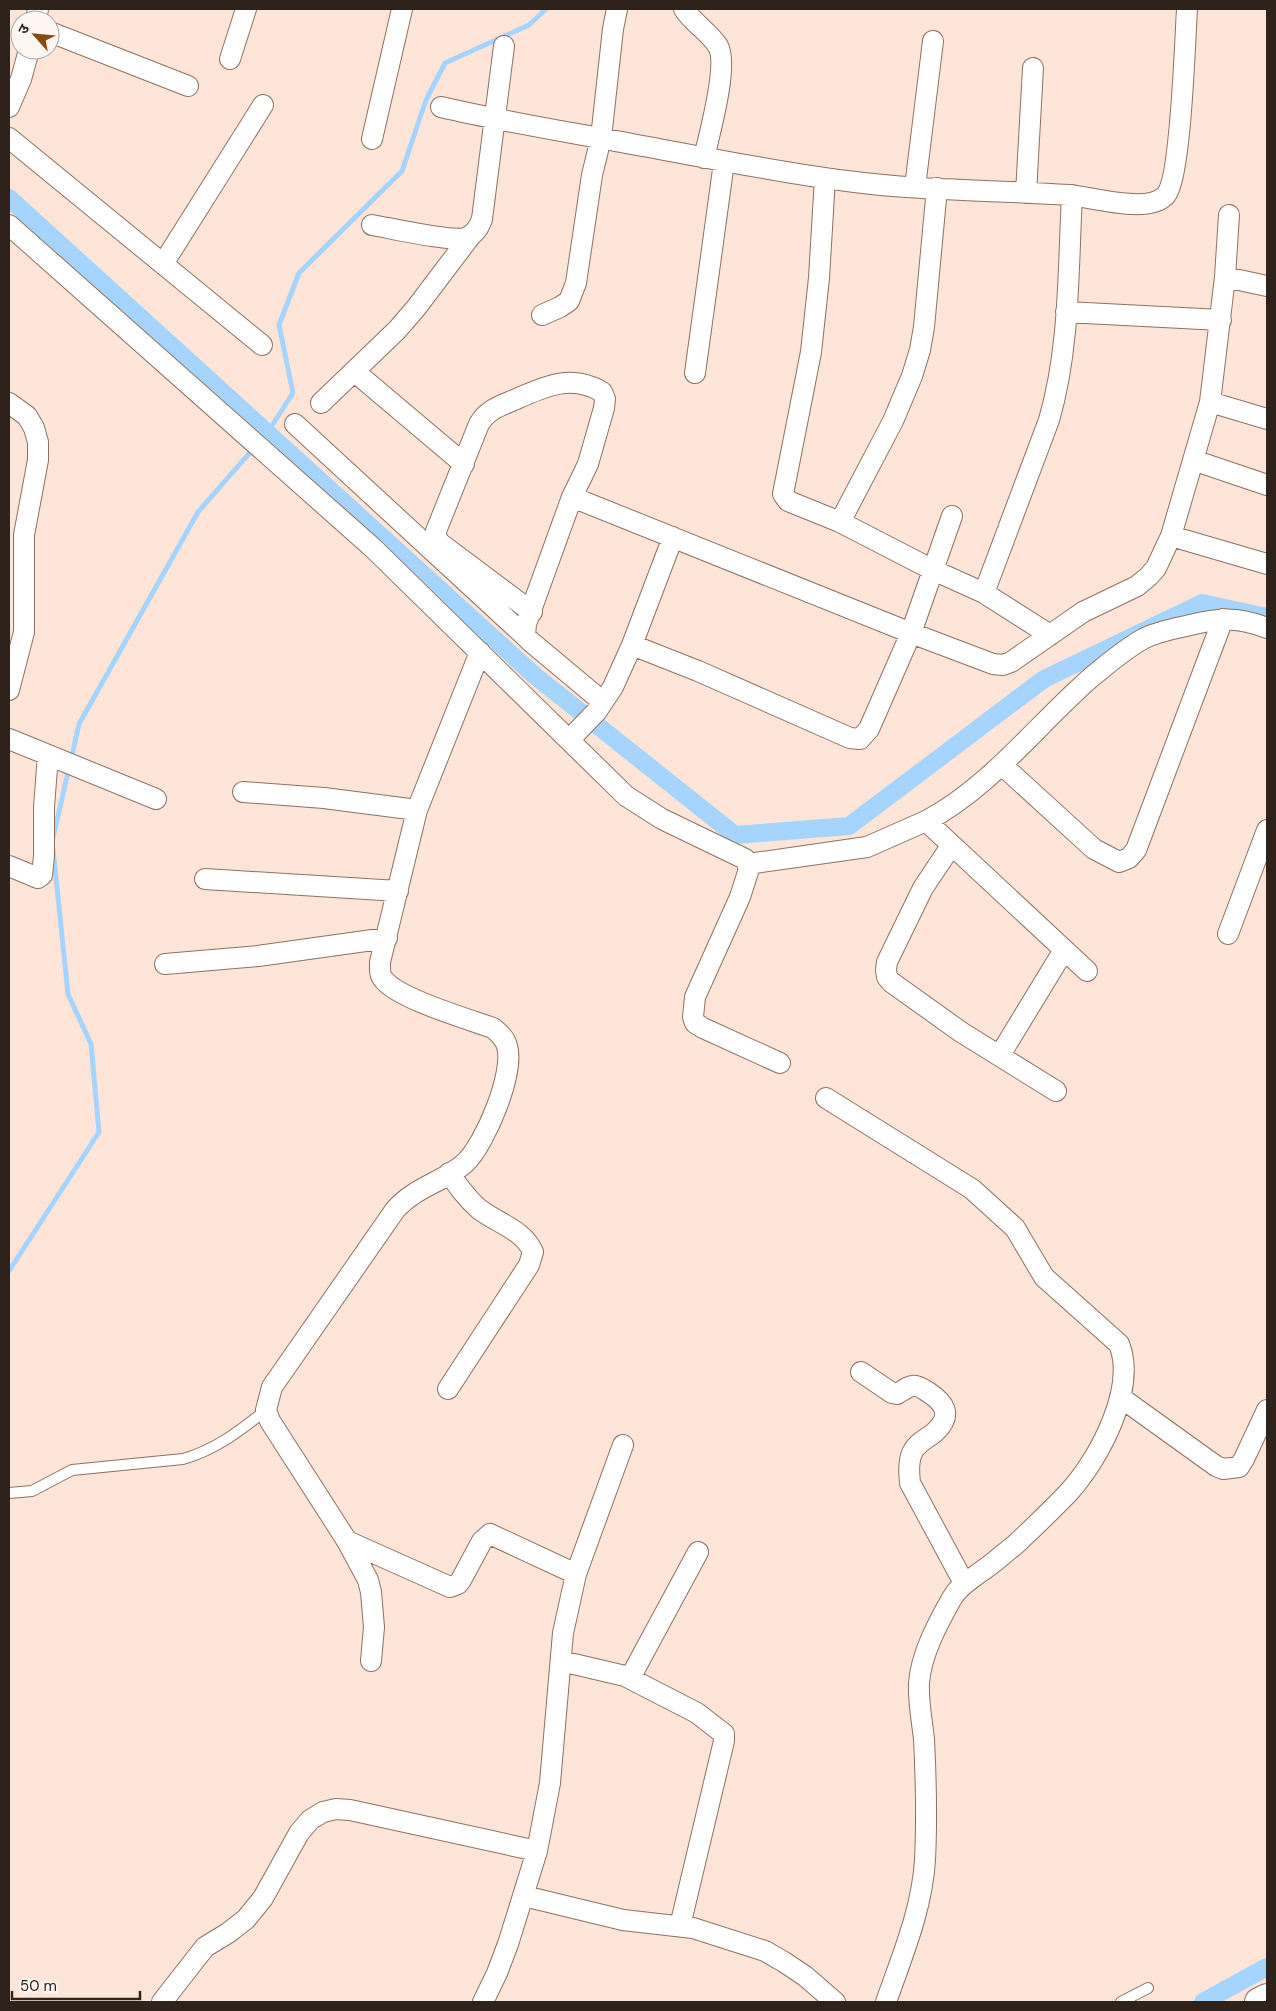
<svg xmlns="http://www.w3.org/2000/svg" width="1276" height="2011" font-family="'DM Sans','Noto Sans Devanagari',sans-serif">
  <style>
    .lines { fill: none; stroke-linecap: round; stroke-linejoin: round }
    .stream { stroke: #a5d4ff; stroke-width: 5 }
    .canal { stroke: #a5d4ff; stroke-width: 18 }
    .lane-casing { stroke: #8d7161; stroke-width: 12 }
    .street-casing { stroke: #8d7161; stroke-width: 22 }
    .secondary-casing { stroke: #8d7161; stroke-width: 30 }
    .lane { stroke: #fff; stroke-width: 10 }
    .street { stroke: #fff; stroke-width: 20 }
    .secondary { stroke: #fff; stroke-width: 28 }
  </style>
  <rect width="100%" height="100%" fill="#ffe5d7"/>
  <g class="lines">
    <!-- stream -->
    <path class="stream" d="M 259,442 L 267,433 L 293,393 L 279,325 L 299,273 L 402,171 L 426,100 L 445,63 L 529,25 L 546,9
      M 71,760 L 79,724 L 198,512 L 253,449
      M 53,838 L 69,768
      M 9,1271 L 99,1132 L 91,1044 L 68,994 L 53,849"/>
    <!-- canal -->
    <path class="canal" d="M 9,198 L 534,675 L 735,835 L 849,826 L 1044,679 L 1202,603 L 1267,617
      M 1203,2002 L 1267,1967"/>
    <defs>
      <path id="lane" d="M 9,1493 L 32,1491 L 72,1470 L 183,1459 C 215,1450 240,1431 266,1410
        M 1121,2002 L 1148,1988"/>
      <path id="street" d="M 684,9 C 693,23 709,32 718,46 C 729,65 709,135 704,158
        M 36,20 L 38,9
        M 50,32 L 188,86
        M 230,59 L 246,9
        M 9,107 L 21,79 L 29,50
        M 441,107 C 505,122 568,132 632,144 C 704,157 775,172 847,181 C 921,191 996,190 1069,195 C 1092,197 1147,214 1165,196 C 1181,181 1185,39 1187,9
        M 9,138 L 262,345
        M 372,139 L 402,9
        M 825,178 L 819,278 L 811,352 L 783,494 L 788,501 L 840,522 L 933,570 L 984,593 L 1050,635
        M 915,187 L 933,41
        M 1026,193 L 1033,68
        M 9,225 L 373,548 L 626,796 L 662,819 L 745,859 L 748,864 L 748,872 L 740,897 L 695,997 L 693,1017 L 695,1023 L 703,1028 L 780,1063
        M 372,225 C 390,228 451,242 465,238 C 474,235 479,228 482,219 L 504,46
        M 163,264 L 263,105
        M 1225,277 L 1267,286
        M 1066,312 L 1221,320
        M 542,315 L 560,307 L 569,301 L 576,283 L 592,175 L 601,138 L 613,29 L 617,9
        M 355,372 L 464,464
        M 695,373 L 724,162
        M 1210,402 L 1267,419
        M 9,403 L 27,416 L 34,428 L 38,442 L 38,460 L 24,535 L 24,632 L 9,690
        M 321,403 L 397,330 L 416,308 L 472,234
        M 295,424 L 525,636
        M 1193,460 L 1267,485
        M 572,497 L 911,633 L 993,664 L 1003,665 L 1011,662 L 1083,612 L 1137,586 L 1148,577 L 1156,568 L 1171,536 L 1210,402 L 1225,277 L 1229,215
        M 840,522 L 893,421 L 912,376 L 920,350 L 924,327 L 937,188
        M 1171,536 L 1267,564
        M 984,593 L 1049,420 C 1070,348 1068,270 1072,195
        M 532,612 L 440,543 L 436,537 L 436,531 L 479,424 C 487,410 500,406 514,400 C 543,387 572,373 602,392 L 605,399 L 604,408 L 588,464 L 572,497 L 526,624 L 525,636 L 530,641 L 603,702
        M 632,645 L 698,671 L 850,738 L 860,739 L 869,729 L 911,633 L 952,516
        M 9,739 L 156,799
        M 570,739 L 597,711 L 613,687 L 632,645 L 673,537
        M 1002,765 L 1094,849 L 1119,862 L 1129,858 L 1136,850 L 1223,619
        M 243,792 L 324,798 L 417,810
        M 926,821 C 990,788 1040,721 1094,675 C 1110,662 1125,649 1143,639 C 1156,632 1172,629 1186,626 C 1217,618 1236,616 1267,628
        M 951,846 L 923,888 L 887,962 L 886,970 L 887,977 L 891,982 L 961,1032 L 1056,1091
        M 748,864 L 867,847 L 926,821 L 1087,971
        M 9,866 L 38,878 L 42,875 L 44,856 L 44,807 L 48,755
        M 205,879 L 398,891
        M 1228,934 L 1267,830
        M 165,964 L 258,956 L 387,938
        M 1000,1055 L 1064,950
        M 826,1098 L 972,1189 L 1015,1228 L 1044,1277 L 1119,1344 C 1137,1388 1099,1459 1069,1492 C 1052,1510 1033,1528 1015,1545 C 1003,1554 992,1565 979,1573 C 969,1581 959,1586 952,1598 C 938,1623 921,1654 919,1683 C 918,1701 922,1721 924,1739 C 926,1779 927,1820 925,1860 C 922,1910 902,1956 886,2002
        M 861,1372 L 892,1393 L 897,1394 C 912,1385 913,1382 928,1392 C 945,1403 953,1415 935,1432 C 927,1439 917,1442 912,1453 C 908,1462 909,1474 910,1483 L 964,1583
        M 448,1389 L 529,1265 L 533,1252 C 524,1230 497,1223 479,1209 C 467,1199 458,1186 449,1173
        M 1120,1397 L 1216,1466 L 1223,1469 L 1239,1467 L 1244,1459 L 1267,1410
        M 347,1541 L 450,1587 L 458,1584 L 461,1580 L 482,1541 L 490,1534 L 576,1574
        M 371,1661 L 374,1627 L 371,1592 L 368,1580 L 347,1541 L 270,1421 L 266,1410 L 272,1387 L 395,1210 C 416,1186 444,1182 465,1163 C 485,1144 515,1073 507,1046 C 505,1038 499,1033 493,1028 C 468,1019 399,999 384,980 C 379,975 380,969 380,962 L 417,810 L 480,652
        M 561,1661 L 625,1676 L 697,1713 L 724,1734 L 724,1741 L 680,1926
        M 630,1678 L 698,1552
        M 524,1896 L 623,1920 L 693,1928 L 765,1951 L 784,1962 L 805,1976 L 835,2002
        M 162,2002 L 205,1947 L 228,1933 L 246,1919 L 263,1898 L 299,1833 L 310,1820 L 323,1812 L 336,1809 L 350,1810 L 537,1851
        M 483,2002 L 497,1973 L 508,1944 L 537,1851 L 550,1783 L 563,1633 L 576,1574 L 623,1445"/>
      <path id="secondary" d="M 1259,2002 L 1267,1998"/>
    </defs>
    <!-- lane casing -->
    <use href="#lane" class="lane-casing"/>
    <!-- street casing -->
    <use href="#street" class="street-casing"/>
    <!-- secondary casing -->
    <use href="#secondary" class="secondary-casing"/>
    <!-- lane -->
    <use href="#lane" class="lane"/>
    <!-- street -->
    <use href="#street" class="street"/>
    <!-- secondary -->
    <use href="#secondary" class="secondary"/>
  </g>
  <!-- border -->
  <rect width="1276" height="2011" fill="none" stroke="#2e221b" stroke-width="20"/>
  <!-- north arrow -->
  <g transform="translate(35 35) rotate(297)"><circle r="24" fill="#fdf7f3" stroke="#aaa29d"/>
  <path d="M0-4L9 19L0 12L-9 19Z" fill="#884b0d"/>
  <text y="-8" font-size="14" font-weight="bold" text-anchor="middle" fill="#2e221b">उ</text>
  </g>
  <!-- scale -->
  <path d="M12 1991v8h128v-8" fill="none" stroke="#2e221b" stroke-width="2.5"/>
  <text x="20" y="1991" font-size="15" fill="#2e221b" stroke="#fdf7f3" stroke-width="4" paint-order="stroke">50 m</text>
</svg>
